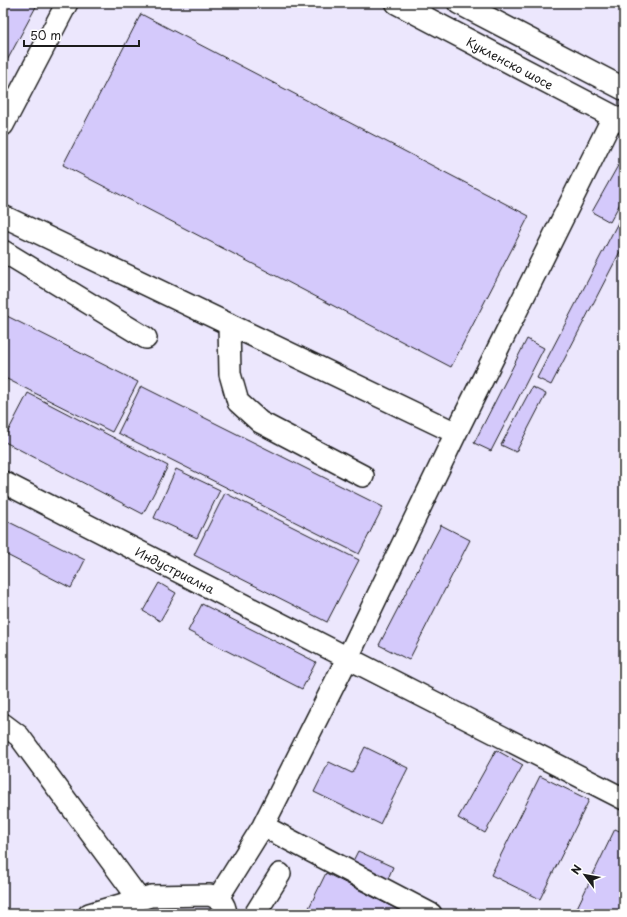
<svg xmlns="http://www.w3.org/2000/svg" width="627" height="917" font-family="'Playpen Sans',sans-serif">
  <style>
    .built { fill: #ece7fd }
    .building { fill: #d4c9fb; stroke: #1c1c1c }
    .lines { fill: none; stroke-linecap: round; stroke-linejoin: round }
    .minor-casing { stroke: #1c1c1c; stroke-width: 24 }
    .major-casing { stroke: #1c1c1c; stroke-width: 25 }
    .minor { stroke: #fff; stroke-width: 21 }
    .major { stroke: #fff; stroke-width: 22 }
    .labels { text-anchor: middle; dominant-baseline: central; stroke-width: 3; stroke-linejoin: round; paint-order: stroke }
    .street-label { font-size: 12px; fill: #1c1c1c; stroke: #fff }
  </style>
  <rect width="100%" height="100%" fill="#f6f4fe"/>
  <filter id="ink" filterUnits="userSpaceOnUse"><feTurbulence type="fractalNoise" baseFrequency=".025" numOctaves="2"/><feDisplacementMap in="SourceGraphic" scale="8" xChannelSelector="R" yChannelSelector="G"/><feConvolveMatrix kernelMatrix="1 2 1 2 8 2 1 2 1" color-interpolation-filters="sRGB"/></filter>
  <g filter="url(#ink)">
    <!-- built -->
    <path class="built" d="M 3,3 L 624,3 L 624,914 L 3,914 Z"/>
    <!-- building -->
    <path class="building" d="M 3,3 L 38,3 L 3,68 Z
      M 141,14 L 529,216 L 451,367 L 63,165 Z
      M 620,162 L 624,164 L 624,196 L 610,222 L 592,212 Z
      M 624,211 L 624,244 L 551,385 L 537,378 Z
      M 3,314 L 138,382 L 112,432 L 3,377 Z
      M 527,339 L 544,348 L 491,451 L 474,443 Z
      M 141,386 L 383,507 L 359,554 L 118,433 Z
      M 532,387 L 546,394 L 516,452 L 501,445 Z
      M 28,393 L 168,466 L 143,514 L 3,441 Z
      M 176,469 L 220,490 L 197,538 L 154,518 Z
      M 225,493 L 359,560 L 327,622 L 194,555 Z
      M 3,519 L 85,560 L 71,588 L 3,553 Z
      M 441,525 L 470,540 L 409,660 L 379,645 Z
      M 159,583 L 176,593 L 160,621 L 143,611 Z
      M 202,604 L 316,662 L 302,689 L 188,631 Z
      M 365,747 L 408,768 L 380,824 L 314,792 L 329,762 L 352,773 Z
      M 496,750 L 523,765 L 485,833 L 458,818 Z
      M 540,776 L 589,800 L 540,899 L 491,875 Z
      M 615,829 L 624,833 L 624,914 L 574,914 Z
      M 358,851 L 393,867 L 387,881 L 351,865 Z
      M 326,873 L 406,914 L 306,914 Z"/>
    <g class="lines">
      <defs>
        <path id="minor" d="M 3,125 L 67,3
          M 3,216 L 456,433
          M 3,251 L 146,338
          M 229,324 L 230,374 L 238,402 L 260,422 L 363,476
          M 3,482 L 624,799
          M 3,724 L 19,736 L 139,899
          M 263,826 L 431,914
          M 218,898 L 263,826 L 348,657 L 456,433 L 613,117
          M 89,914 L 151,896 L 210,895 C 220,899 225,903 226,914
          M 255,914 L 280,874"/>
        <path id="major" d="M 397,3 L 624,122
          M 459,3 L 624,89"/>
      </defs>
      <!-- minor casing -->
      <use href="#minor" class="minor-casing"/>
      <!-- major casing -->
      <use href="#major" class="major-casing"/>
      <!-- minor -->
      <use href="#minor" class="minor"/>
      <!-- major -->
      <use href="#major" class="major"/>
    </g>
  </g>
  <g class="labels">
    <!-- street labels -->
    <g class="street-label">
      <text transform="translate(510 63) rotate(28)">Кукленско шосе</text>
      <text transform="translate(175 570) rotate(27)">Индустриална</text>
    </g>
  </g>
  <!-- margin -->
  <rect width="627" height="917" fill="none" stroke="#fff" stroke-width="16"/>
  <rect x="8" y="8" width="611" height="901" fill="none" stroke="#1c1c1c" stroke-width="1.5" filter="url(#ink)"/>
  <!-- north arrow -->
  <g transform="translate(585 875) rotate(302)" stroke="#ffffff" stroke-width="3" paint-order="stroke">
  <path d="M0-3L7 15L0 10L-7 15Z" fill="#1c1c1c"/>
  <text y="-6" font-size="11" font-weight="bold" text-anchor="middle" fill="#1c1c1c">N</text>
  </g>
  <!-- scale -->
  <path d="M24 40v6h115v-6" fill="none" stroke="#1c1c1c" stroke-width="2"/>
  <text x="30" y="40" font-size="12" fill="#1c1c1c" stroke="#ffffff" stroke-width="3" paint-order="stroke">50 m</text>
</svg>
